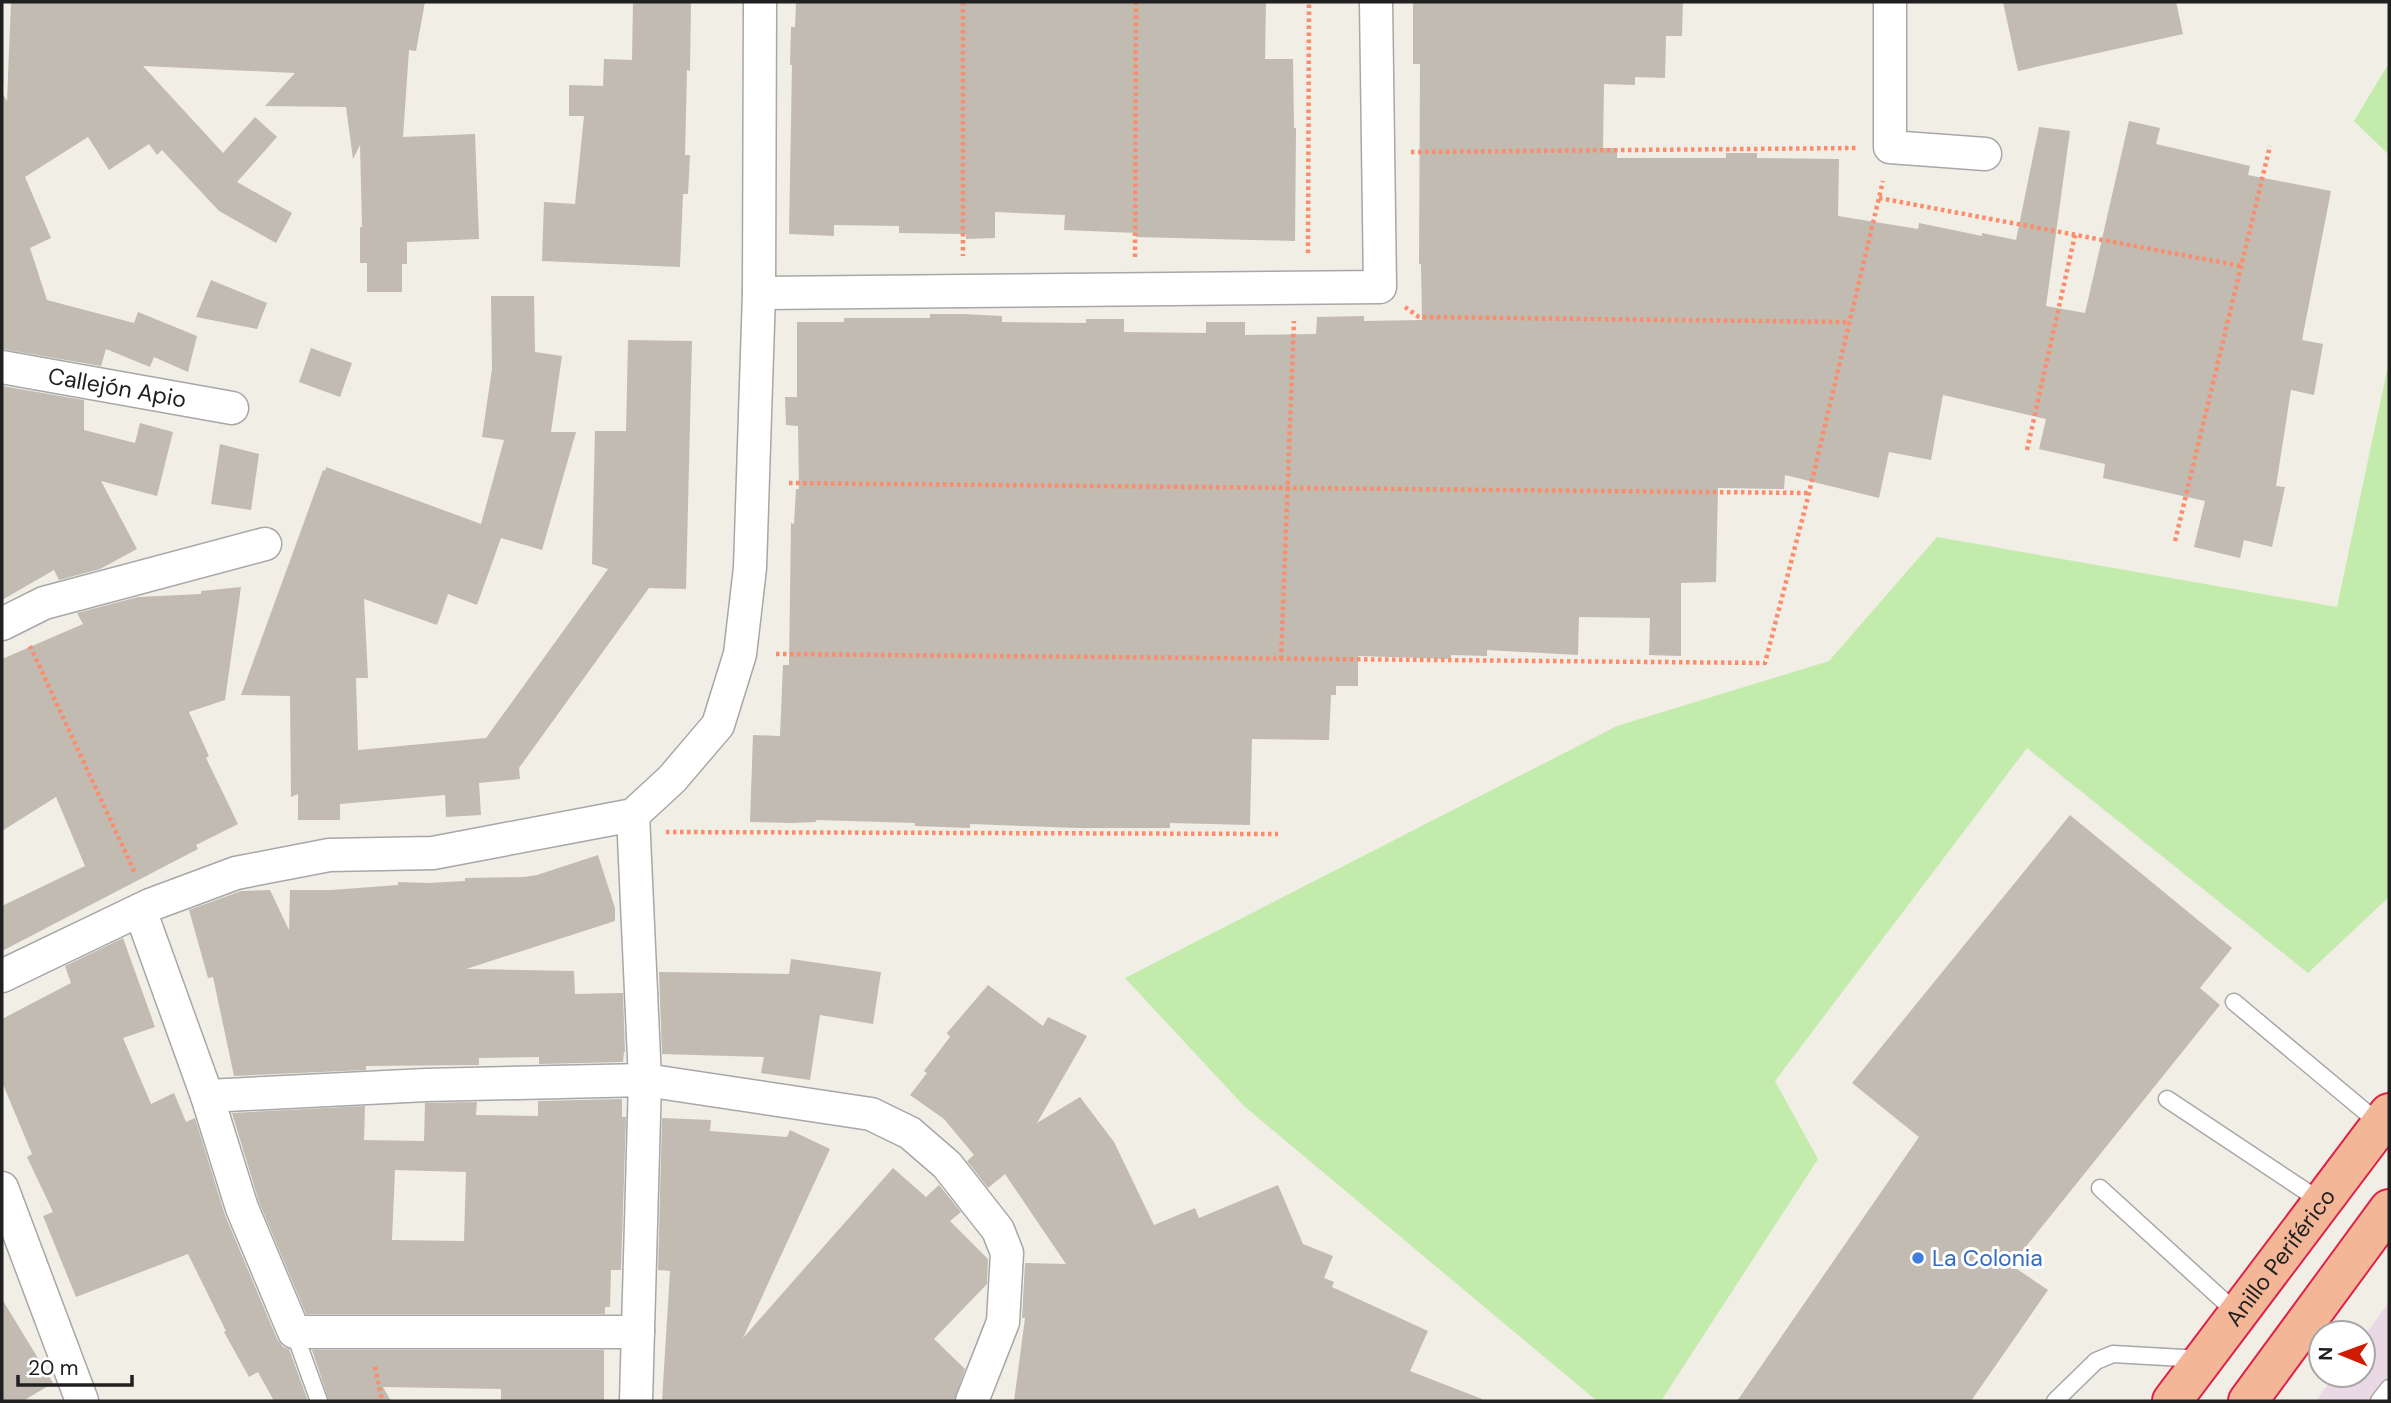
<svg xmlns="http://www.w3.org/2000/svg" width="2391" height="1403" font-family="'DM Sans',sans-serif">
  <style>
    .industrial { fill: #ead8e4 }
    .grass { fill: #c3ebac }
    .building { fill: #c1bbb2; fill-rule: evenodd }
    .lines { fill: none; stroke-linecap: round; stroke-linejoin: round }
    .service-casing { stroke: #a7a7a7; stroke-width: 19 }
    .minor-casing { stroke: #a7a7a7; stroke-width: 35 }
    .trunk-casing { stroke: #de234b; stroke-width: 42 }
    .path { stroke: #fc8d6c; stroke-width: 4.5; stroke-dasharray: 3.5 3.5; stroke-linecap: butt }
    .service { stroke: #fff; stroke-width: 16 }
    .minor { stroke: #fff; stroke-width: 32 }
    .trunk { stroke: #f3b798; stroke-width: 38 }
    .shop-dot { fill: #3f7fe0; stroke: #fff; stroke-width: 2.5 }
    .labels { text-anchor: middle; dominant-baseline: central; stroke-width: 6; stroke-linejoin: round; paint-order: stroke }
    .street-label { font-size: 23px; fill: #202020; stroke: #fff }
    .shop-label { font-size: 23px; fill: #366cbe; stroke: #fff; text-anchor: start }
  </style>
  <rect width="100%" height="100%" fill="#f1eee6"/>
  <!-- industrial -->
  <path class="industrial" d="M 2389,1302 L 2389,1401 L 2316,1401 L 2335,1375 L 2363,1375 L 2363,1338 Z"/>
  <!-- grass -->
  <path class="grass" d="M 2389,63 L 2389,155 L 2354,121 Z
    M 2389,361 L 2389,897 L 2308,973 L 2027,748 L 1775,1081 L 1818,1159 L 1661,1401 L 1597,1401 L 1244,1106 L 1125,978 L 1617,726 L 1829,661 L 1937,537 L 2337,607 Z"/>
  <!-- building -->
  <path class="building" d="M 11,2 L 425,2 L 416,51 L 409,50 L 403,137 L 475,134 L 479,239 L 407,242 L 407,264 L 402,264 L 402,292 L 367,292 L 367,263 L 360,263 L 360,227 L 362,227 L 360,145 L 353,159 L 346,107 L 265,106 L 295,73 L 143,66 L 223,153 L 255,117 L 277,137 L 237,182 L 292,213 L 276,243 L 219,211 L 162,150 L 157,155 L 149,144 L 109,170 L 88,137 L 25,177 L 51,238 L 30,248 L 47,300 L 134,323 L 138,312 L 197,336 L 188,372 L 154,357 L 150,367 L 106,349 L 101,366 L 2,349 L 2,93 L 7,101 Z
    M 633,2 L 691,2 L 690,71 L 687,70 L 685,155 L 690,155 L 688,194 L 683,194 L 680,267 L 542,261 L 544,202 L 575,204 L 584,116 L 569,116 L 569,85 L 603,86 L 604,59 L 632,60 Z
    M 796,2 L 1266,2 L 1265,59 L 1293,59 L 1294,128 L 1296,128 L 1295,241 L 1136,237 L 1137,233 L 1064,230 L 1065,215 L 995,212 L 995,238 L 966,239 L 966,234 L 899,233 L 899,226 L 834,225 L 834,236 L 789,234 L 792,65 L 790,65 L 791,27 L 795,27 Z
    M 1413,2 L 1683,2 L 1682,36 L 1666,36 L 1665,78 L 1635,77 L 1635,85 L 1604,84 L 1603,148 L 1617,148 L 1617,158 L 1726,158 L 1726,153 L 1757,153 L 1757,158 L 1839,159 L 1838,216 L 1918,229 L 1919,223 L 1982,236 L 1982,233 L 2016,240 L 2039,127 L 2070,131 L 2046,306 L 2085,313 L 2129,121 L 2160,128 L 2156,144 L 2250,166 L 2248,175 L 2331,191 L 2302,340 L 2323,344 L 2314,395 L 2291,390 L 2276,486 L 2285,487 L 2272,547 L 2244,540 L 2240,558 L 2194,547 L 2205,501 L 2103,478 L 2105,464 L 2039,449 L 2046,419 L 1943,395 L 1931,460 L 1889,452 L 1879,498 L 1785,475 L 1784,489 L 1718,488 L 1716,582 L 1681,583 L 1681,656 L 1649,655 L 1650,618 L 1579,617 L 1578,655 L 1487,650 L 1487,656 L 1451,655 L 1451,659 L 1358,656 L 1358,686 L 1336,686 L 1336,695 L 1331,695 L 1329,740 L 1252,739 L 1250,825 L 1170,823 L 1170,828 L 1078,828 L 970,824 L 970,828 L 915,826 L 915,823 L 816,820 L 816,822 L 791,823 L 750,822 L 753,735 L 780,736 L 783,665 L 789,665 L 791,523 L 794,524 L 796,489 L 799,489 L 798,426 L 786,425 L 785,397 L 797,397 L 797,322 L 844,322 L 844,318 L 930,318 L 930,314 L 963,314 L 1002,316 L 1002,322 L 1086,323 L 1086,319 L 1124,319 L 1124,332 L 1206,333 L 1206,322 L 1245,322 L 1245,335 L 1316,334 L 1317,317 L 1364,316 L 1364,321 L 1422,320 L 1421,264 L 1419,264 L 1420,64 L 1413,64 Z
    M 2003,2 L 2176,2 L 2183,34 L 2018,71 Z
    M 211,280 L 267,303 L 257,329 L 196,317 Z
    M 491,296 L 534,296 L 535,352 L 562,356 L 551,432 L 576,432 L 542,550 L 501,538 L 477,605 L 448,594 L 437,625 L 364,599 L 368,678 L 356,678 L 358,750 L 486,738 L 608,569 L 592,564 L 595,431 L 626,431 L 628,340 L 692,341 L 686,589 L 649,588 L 519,768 L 520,779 L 479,783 L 481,815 L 446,817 L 445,795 L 340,804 L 340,820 L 298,820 L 298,794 L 291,797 L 290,696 L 241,695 L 323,470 L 325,471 L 326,467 L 481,524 L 504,440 L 482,437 L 492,369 Z
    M 311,348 L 352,363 L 340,397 L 299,382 Z
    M 2,386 L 84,400 L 84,430 L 135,443 L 140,423 L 173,432 L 157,496 L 101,481 L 137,549 L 100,569 L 59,580 L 54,570 L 2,600 Z
    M 220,444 L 259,454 L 251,510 L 211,504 Z
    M 241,587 L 225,700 L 189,712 L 209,756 L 206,758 L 238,824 L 196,845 L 198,849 L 2,951 L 2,906 L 85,866 L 56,797 L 2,831 L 2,659 L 83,624 L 77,613 L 138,597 L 201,594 L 201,591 Z
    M 2070,815 L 2232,948 L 2200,988 L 2220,1005 L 2011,1265 L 2048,1290 L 1971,1401 L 1737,1401 L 1919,1137 L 1852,1083 Z
    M 598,855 L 615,908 L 615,921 L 466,969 L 574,971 L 575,994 L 623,993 L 625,1052 L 624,1052 L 623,1062 L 539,1064 L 539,1057 L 479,1058 L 479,1065 L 366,1066 L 366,1070 L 234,1076 L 213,977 L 208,978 L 189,910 L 241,891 L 270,890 L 289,930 L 290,890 L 331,890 L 398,885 L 398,882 L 428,883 L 465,881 L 465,878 L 524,877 L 537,875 Z
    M 123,938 L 155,1027 L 123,1038 L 151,1104 L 174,1093 L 186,1122 L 195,1118 L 225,1215 L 277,1339 L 283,1347 L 289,1349 L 308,1401 L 274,1401 L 258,1372 L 249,1377 L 224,1332 L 226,1331 L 188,1254 L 76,1297 L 43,1216 L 53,1212 L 27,1157 L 32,1154 L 2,1082 L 2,1019 L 71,983 L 65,966 Z
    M 791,959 L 881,972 L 873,1024 L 820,1015 L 810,1080 L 761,1073 L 764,1057 L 662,1054 L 659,972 L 789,974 Z
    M 988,985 L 1043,1026 L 1048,1017 L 1087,1036 L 1037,1123 L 1080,1097 L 1114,1142 L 1154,1225 L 1195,1208 L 1199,1218 L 1278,1185 L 1303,1244 L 1333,1256 L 1324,1278 L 1334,1282 L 1332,1287 L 1428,1331 L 1410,1371 L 1482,1399 L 1482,1401 L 1014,1401 L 1025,1318 L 1022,1318 L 1025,1263 L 1066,1264 L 1005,1174 L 988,1188 L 967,1161 L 974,1155 L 944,1119 L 910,1095 L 927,1073 L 924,1071 L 950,1037 L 947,1033 Z
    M 622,1099 L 622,1117 L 626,1117 L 621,1270 L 611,1270 L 610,1307 L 605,1307 L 605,1314 L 306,1314 L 259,1202 L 232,1113 L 365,1106 L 364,1140 L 424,1141 L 425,1103 L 477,1102 L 476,1115 L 538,1116 L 538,1101 ZM 395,1170 L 466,1172 L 464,1241 L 392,1240 Z
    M 662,1118 L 711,1120 L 710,1131 L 787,1137 L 790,1130 L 830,1149 L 743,1338 L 893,1168 L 926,1197 L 939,1185 L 961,1212 L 950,1221 L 988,1259 L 987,1284 L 934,1339 L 965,1369 L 954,1401 L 662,1401 L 670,1271 L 658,1270 Z
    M 2,1299 L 53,1383 L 23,1401 L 2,1401 Z
    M 312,1350 L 604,1350 L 604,1401 L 501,1401 L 501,1389 L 383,1387 L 391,1401 L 329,1401 Z"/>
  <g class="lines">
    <defs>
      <path id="service" d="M 2234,1002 L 2380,1124
        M 2167,1099 L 2322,1202
        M 2100,1188 L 2238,1314
        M 294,1332 L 319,1401
        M 2055,1401 L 2096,1361 L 2113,1354 L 2201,1359
        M 2379,1401 L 2389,1388"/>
      <g id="minor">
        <path d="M 1890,2 L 1890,147 L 1985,154"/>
        <path d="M 759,293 L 1380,287 L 1376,2"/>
        <path id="s1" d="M 2,367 L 232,408"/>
        <path d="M 2,624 L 44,603 L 265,544"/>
        <path d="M 633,815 L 645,1080 L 636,1401"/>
        <path d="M 140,910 L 207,1096 L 242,1208 L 294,1332 L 638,1332"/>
        <path d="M 2,976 L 150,905 L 236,873 L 329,855 L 433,853 L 633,815 L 672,779 L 718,725 L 740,654 L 750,568 L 759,293 L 760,2"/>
        <path d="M 207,1096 L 426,1085 L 645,1080 L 871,1114 L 910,1133 L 947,1165 L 998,1230 L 1007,1253 L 1003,1322 L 972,1401"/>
        <path d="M 2,1188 L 82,1401"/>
      </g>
      <g id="trunk">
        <path id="s2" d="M 2172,1401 L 2389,1113"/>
        <path d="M 2248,1401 L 2389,1209"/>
      </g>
    </defs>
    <!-- service casing -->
    <use href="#service" class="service-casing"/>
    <!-- minor casing -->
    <use href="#minor" class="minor-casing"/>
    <!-- trunk casing -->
    <use href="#trunk" class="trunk-casing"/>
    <!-- path -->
    <path class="path" d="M 963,2 L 963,256
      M 1411,152 L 1857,148
      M 1879,198 L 2241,266
      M 1308,253 L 1309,2
      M 1135,257 L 1136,2
      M 1405,307 L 1419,317 L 1850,322
      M 2027,450 L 2075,235
      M 789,483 L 1809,493
      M 2175,541 L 2270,146
      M 30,646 L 135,873
      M 776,654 L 1765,663 L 1809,493 L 1883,181
      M 1281,659 L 1294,321
      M 666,832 L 1278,834
      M 375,1367 L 382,1401"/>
    <!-- service -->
    <use href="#service" class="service"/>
    <!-- minor -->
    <use href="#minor" class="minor"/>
    <!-- trunk -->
    <use href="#trunk" class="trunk"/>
  </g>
  <!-- markers -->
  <circle class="shop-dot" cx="1918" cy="1258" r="7"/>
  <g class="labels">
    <!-- street labels -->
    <g class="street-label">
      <text stroke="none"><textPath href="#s1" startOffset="117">Callejón Apio</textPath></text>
      <text stroke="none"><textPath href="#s2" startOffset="180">Anillo Periférico</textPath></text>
    </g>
    <!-- shop labels -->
    <g class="shop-label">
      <text x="1932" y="1258">La Colonia</text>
    </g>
  </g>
  <!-- border -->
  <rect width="2391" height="1403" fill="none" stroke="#202020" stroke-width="7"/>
  <!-- north arrow -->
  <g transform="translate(2342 1354) rotate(271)"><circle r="33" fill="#ffffff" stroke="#a6a6a6" stroke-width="2"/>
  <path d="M0-5L12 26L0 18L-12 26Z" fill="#d01b00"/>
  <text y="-10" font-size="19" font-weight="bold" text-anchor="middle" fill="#202020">N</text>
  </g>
  <!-- scale -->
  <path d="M18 1375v10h114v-10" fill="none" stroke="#202020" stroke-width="3.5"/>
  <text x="28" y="1375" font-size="21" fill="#202020" stroke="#ffffff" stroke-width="5" paint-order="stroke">20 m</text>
</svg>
